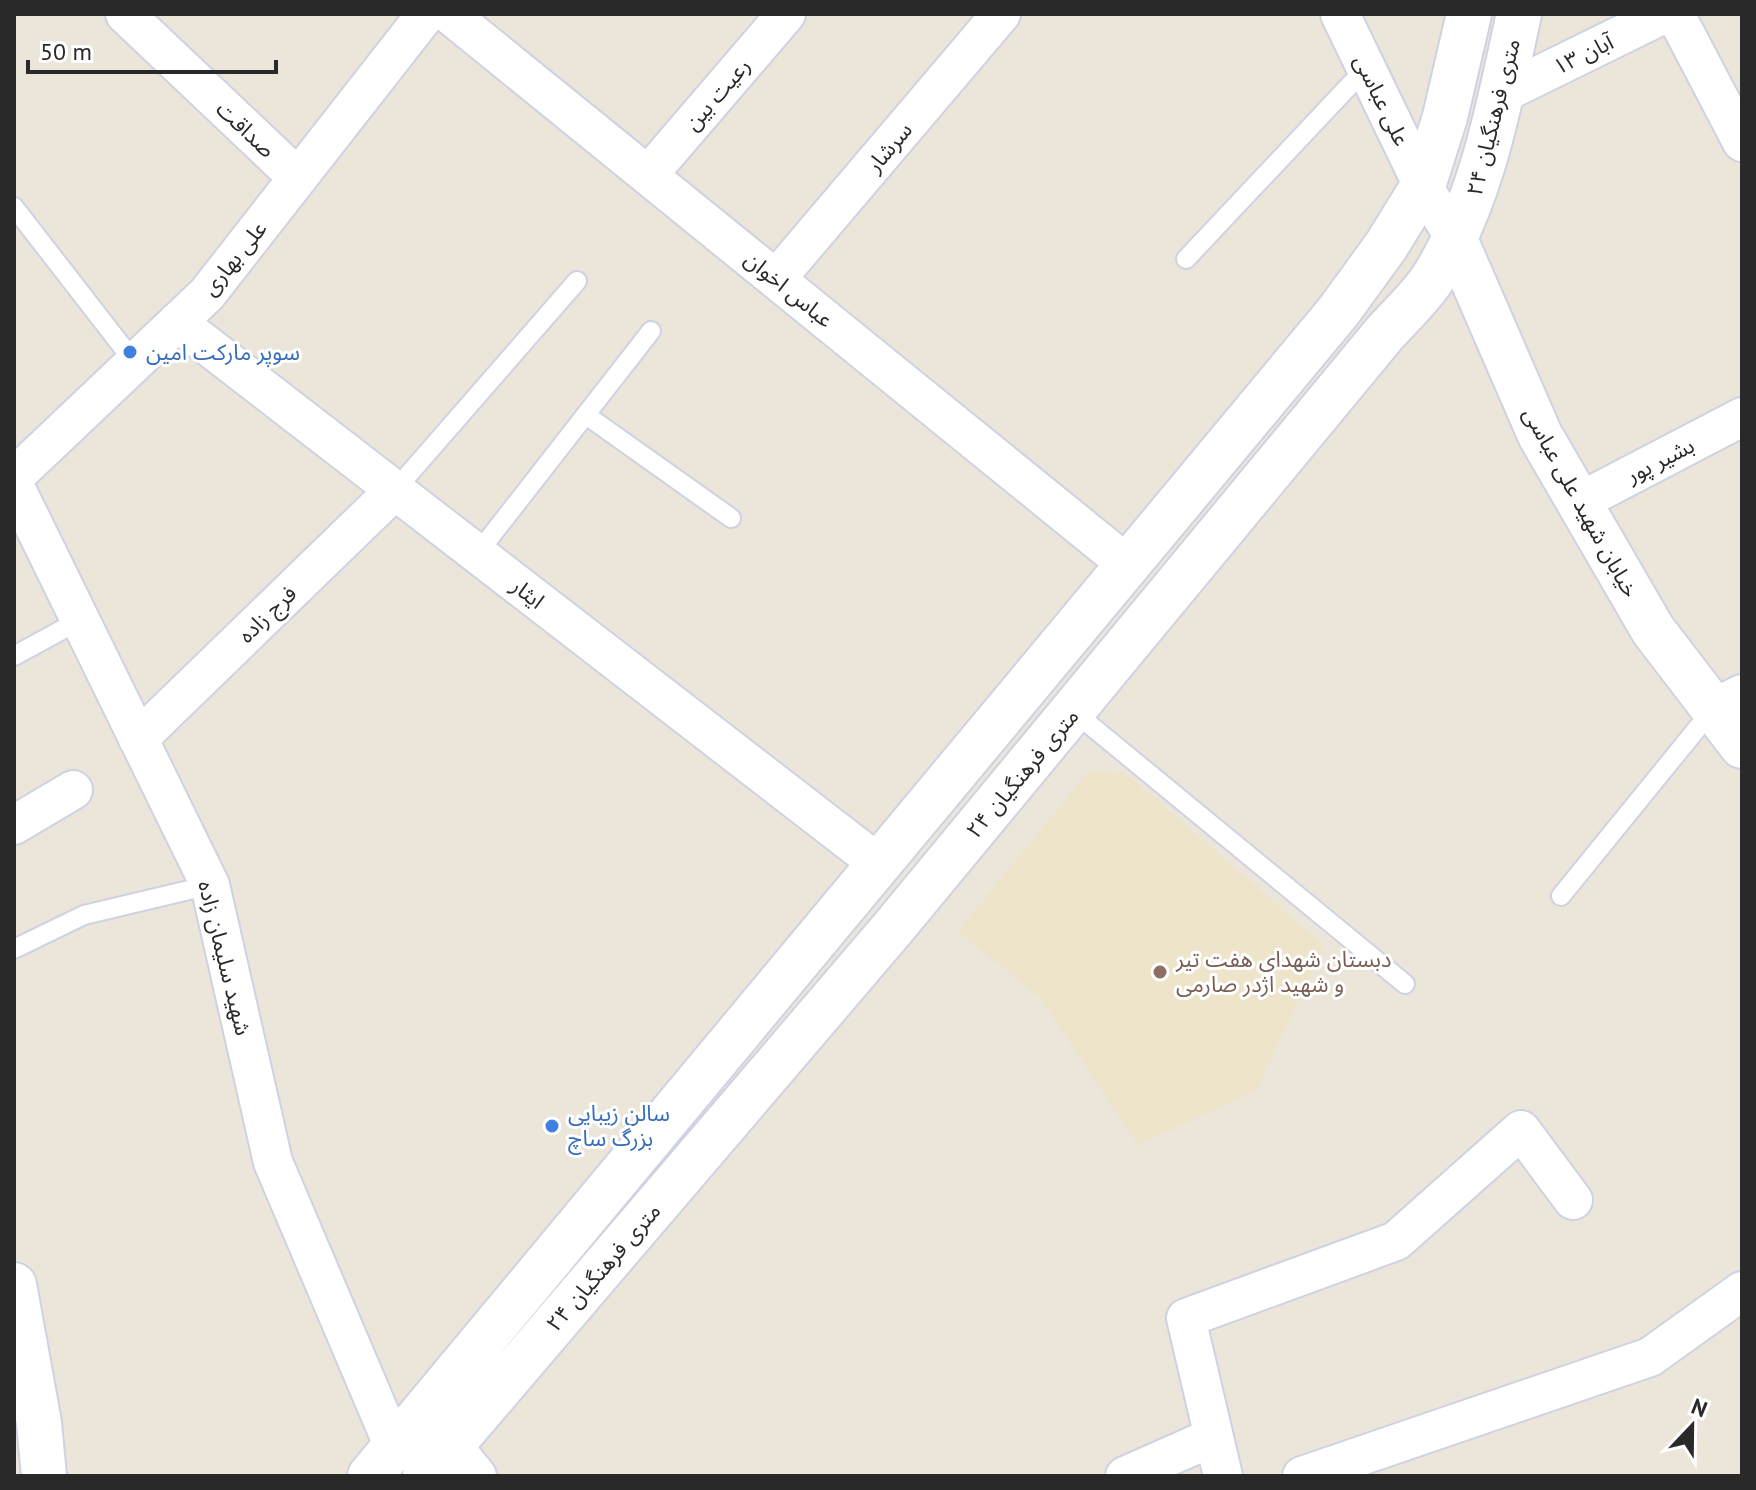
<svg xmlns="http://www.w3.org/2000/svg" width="1756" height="1490" font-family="'PT Sans','Noto Sans Arabic',sans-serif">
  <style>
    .education { fill: #ede4c9 }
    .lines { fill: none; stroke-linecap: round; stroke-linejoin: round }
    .lane-casing { stroke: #cfd2e2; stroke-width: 22 }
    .street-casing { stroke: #cfd2e2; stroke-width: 42 }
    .secondary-casing { stroke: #cfd2e2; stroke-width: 48 }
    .lane { stroke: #fff; stroke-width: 18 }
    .street { stroke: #fff; stroke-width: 38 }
    .secondary { stroke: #fff; stroke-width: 44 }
    .shop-dot { fill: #3f7fe0; stroke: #fff; stroke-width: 3 }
    .education-dot { fill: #8d6e63; stroke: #fff; stroke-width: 3 }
    .labels { text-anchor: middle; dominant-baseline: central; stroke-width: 6; stroke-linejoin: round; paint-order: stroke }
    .street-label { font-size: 22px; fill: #292929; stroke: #fff }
    .shop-label { font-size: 22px; fill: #366cbe; stroke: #fff; text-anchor: start }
    .education-label { font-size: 22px; fill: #785e54; stroke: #fff; text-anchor: start }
  </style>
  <rect width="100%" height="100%" fill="#ebe5da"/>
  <!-- education -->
  <path class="education" d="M 1090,770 L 1126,774 L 1324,946 L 1256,1091 L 1138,1145 L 1040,997 L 958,931 Z"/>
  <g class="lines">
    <defs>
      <path id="lane" d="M 14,207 L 135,363
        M 1186,259 L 1366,68
        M 586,415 L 731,518
        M 395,490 L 577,281
        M 477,554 L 651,331
        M 14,656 L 80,620
        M 1073,711 L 1405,984
        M 1561,896 L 1713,709
        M 14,949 L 84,915 L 210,885"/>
      <path id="street" d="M 125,14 L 298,178
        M 449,14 L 1128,565
        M 1340,14 L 1423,186 L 1454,237
        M 1675,14 L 1742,142
        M 1501,94 L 1664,14
        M 648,175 L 786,14
        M 776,279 L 1001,14
        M 177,322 L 879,864
        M 14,477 L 207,294 L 426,14
        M 14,485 L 210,885 L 273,1162 L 394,1447
        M 1579,502 L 1742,417
        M 1713,709 L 1742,694
        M 138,739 L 395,490
        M 14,825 L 73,790
        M 452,1445 L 477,1476
        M 1125,1476 L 1213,1437
        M 1223,1476 L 1186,1318 L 1396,1241 L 1521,1130 L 1573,1200
        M 1302,1476 L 1650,1357 L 1742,1291"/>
      <path id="secondary" d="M 1454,237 L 1540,435 L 1653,630 L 1742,746
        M 14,1285 L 39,1423 L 44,1476
        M 370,1476 L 1338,312 L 1386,246 L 1423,186 L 1445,117 L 1469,14
        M 425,1476 L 893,928 L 1384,334 C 1400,316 1420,298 1433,278 C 1483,198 1499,104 1519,14"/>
    </defs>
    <!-- lane casing -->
    <use href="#lane" class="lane-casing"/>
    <!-- street casing -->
    <use href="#street" class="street-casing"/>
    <!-- secondary casing -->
    <use href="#secondary" class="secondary-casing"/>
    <!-- lane -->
    <use href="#lane" class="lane"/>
    <!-- street -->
    <use href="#street" class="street"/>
    <!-- secondary -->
    <use href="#secondary" class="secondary"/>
  </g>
  <!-- markers -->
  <g class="shop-dot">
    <circle cx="130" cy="352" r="8"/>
    <circle cx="552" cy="1126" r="8"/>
  </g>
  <circle class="education-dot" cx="1160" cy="972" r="8"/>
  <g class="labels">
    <!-- street labels -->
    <g class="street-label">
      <text transform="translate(1583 54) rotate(-26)">۱۳ آبان</text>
      <text transform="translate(717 94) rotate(-49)">رعیت بین</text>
      <text transform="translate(1382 100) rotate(64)">علی عباسی</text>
      <text transform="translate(1493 117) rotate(-76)">۲۴ متری فرهنگیان</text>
      <text transform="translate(246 129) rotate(43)">صداقت</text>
      <text transform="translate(889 147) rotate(-50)">سرشار</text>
      <text transform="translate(234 258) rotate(-51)">علی بهاری</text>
      <text transform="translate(789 289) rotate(39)">عباس اخوان</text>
      <text transform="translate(1660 460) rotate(-27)">بشیر پور</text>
      <text transform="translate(1581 502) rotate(61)">خیابان شهید علی عباسی</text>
      <text transform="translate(528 593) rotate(38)">ایثار</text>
      <text transform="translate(267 614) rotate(-44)">فرج زاده</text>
      <text transform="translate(1022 773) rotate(-50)">۲۴ متری فرهنگیان</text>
      <text transform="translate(225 958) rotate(76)">شهید سلیمان زاده</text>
      <text transform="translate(603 1267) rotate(-49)">۲۴ متری فرهنگیان</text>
    </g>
    <!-- shop labels -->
    <g class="shop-label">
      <text x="146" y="352">سوپر مارکت امین</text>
      <text x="568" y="1113">سالن زیبایی<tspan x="568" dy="25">بزرگ ساچ</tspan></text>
    </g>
    <!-- education labels -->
    <g class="education-label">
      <text x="1176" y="959">دبستان شهدای هفت تیر<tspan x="1176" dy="25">و شهید اژدر صارمی</tspan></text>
    </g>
  </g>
  <!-- border -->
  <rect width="1756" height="1490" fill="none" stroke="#292929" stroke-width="32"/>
  <!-- north arrow -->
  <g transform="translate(1692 1426) rotate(22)" stroke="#ffffff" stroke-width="6" paint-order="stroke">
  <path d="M0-6L14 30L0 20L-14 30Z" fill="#292929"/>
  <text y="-12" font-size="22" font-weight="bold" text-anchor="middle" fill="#292929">N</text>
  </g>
  <!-- scale -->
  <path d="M28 60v12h248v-12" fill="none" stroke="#292929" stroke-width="4"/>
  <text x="40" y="60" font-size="24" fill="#292929" stroke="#ffffff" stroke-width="6" paint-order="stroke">50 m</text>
</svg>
